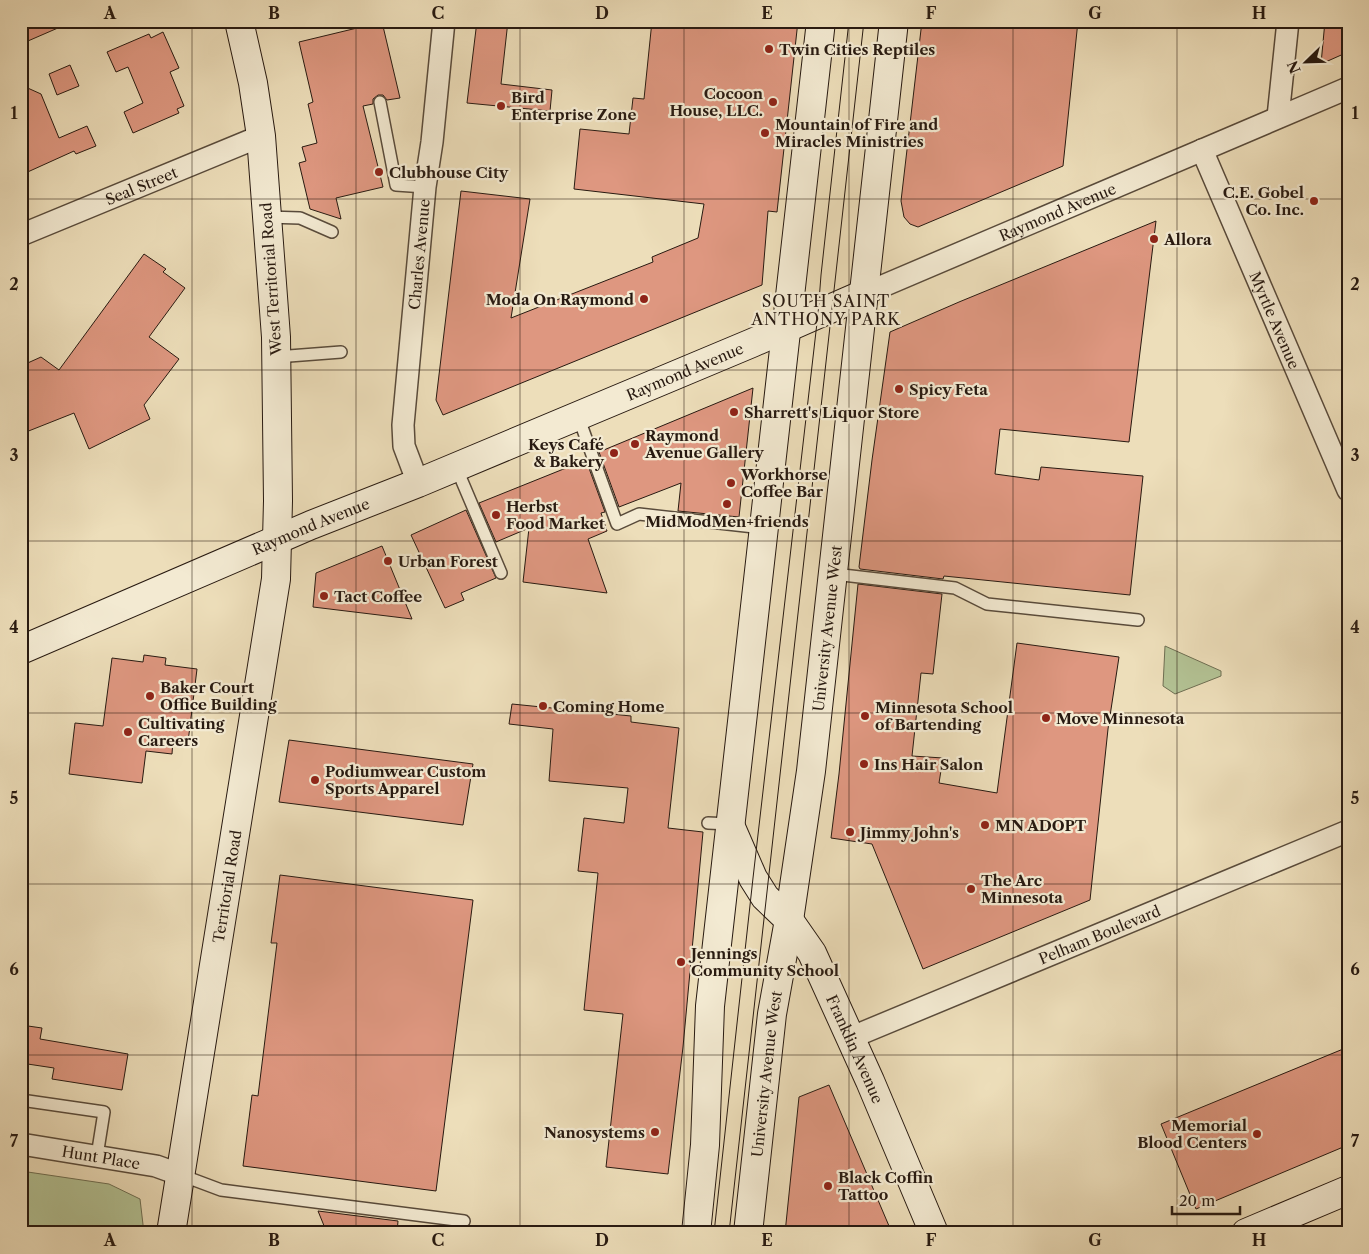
<svg xmlns="http://www.w3.org/2000/svg" width="1369" height="1254" font-family="'Libre Caslon Text',serif">
  <style>
    .green { fill: #b3c294; stroke: #6e6e52 }
    .building { fill: #de9780; stroke: #281a11 }
    .lines { fill: none; stroke-linecap: round; stroke-linejoin: round }
    .lane-casing { stroke: #594b3b; stroke-width: 14 }
    .street-casing { stroke: #594b3b; stroke-width: 24 }
    .secondary-casing { stroke: #281a11; stroke-width: 30 }
    .lane { stroke: #f3ead2; stroke-width: 11 }
    .street { stroke: #f3ead2; stroke-width: 21 }
    .secondary { stroke: #f3ead2; stroke-width: 28 }
    .tram { stroke: #281a11; stroke-width: 1 }
    .grid { fill: none; stroke: #281a11; stroke-width: 1; stroke-opacity: 0.55 }
    .poi-dot { fill: #8f2418; stroke: #f3ead2; stroke-width: 2 }
    .labels { text-anchor: middle; dominant-baseline: central; stroke-width: 4.5; stroke-linejoin: round; paint-order: stroke }
    .poi-label { font-size: 15px; font-weight: bold; fill: #281a11; stroke: #f3ead2; text-anchor: start }
    .street-label { font-size: 15px; fill: #281a11; stroke: #f3ead2 }
    .neighbourhood-label { font-size: 16px; letter-spacing: 1px; fill: #281a11; stroke: #f3ead2 }
    .neatline { fill: none; stroke: #281a11; stroke-width: 2 }
    .grid-label { font-size: 16px; text-anchor: middle; font-weight: bold; fill: #281a11 }
  </style>
  <rect width="100%" height="100%" fill="#eddeba"/>
  <filter id="stains"><feTurbulence type="fractalNoise" baseFrequency=".004" numOctaves="4"/><feColorMatrix values="0 0 0 0 .2 0 0 0 0 .09 0 0 0 0 .02 0 0 0 .5 -.17"/></filter>
  <radialGradient id="worn" r=".72"><stop offset=".6" stop-color="#630" stop-opacity="0"/><stop offset="1" stop-color="#630" stop-opacity=".3"/></radialGradient>
  <!-- green -->
  <path class="green" d="M 1165,646 L 1221,671 L 1221,676 L 1175,694 L 1163,686 Z
    M 21,1171 L 109,1184 L 140,1199 L 144,1233 L 21,1233 Z"/>
  <!-- building -->
  <path class="building" d="M 21,21 L 74,21 L 21,44 Z
    M 477,21 L 508,21 L 501,84 L 552,90 L 550,111 L 467,103 Z
    M 652,21 L 798,21 L 777,212 L 768,211 L 762,285 L 443,415 L 436,400 L 461,191 L 530,199 L 511,318 L 653,262 L 652,257 L 698,238 L 704,204 L 574,189 L 580,129 L 629,134 L 633,98 L 644,99 Z
    M 922,21 L 1078,21 L 1063,166 L 918,227 L 910,224 L 904,217 L 901,201 Z
    M 1325,21 L 1348,21 L 1348,52 L 1321,64 Z
    M 382,22 L 400,98 L 387,100 L 383,95 L 378,95 L 373,99 L 373,104 L 363,106 L 383,187 L 336,198 L 341,219 L 310,209 L 299,163 L 306,161 L 302,147 L 317,143 L 308,104 L 313,102 L 299,42 Z
    M 163,32 L 179,68 L 170,72 L 184,106 L 177,109 L 179,113 L 133,133 L 124,112 L 143,103 L 128,67 L 116,72 L 107,52 L 149,34 L 151,38 Z
    M 70,65 L 79,86 L 57,95 L 49,74 Z
    M 21,85 L 41,94 L 59,138 L 87,126 L 96,146 L 76,154 L 74,151 L 21,175 Z
    M 1156,221 L 1129,442 L 1000,429 L 995,474 L 1039,480 L 1041,467 L 1143,476 L 1130,595 L 944,576 L 943,579 L 860,569 L 859,567 L 872,460 L 890,332 L 959,302 Z
    M 144,254 L 166,269 L 163,272 L 185,288 L 149,337 L 179,359 L 144,405 L 150,419 L 89,449 L 74,413 L 21,434 L 21,366 L 41,357 L 59,370 Z
    M 753,388 L 739,517 L 678,511 L 681,483 L 619,507 L 599,452 Z
    M 586,460 L 605,512 L 601,513 L 607,531 L 588,539 L 607,593 L 523,582 L 529,528 L 496,542 L 479,503 Z
    M 466,510 L 496,578 L 461,593 L 464,600 L 445,608 L 411,535 Z
    M 382,546 L 412,619 L 313,607 L 316,573 Z
    M 858,584 L 942,594 L 933,674 L 921,673 L 912,756 L 943,758 L 939,783 L 997,793 L 1017,643 L 1119,657 L 1108,729 L 1090,900 L 923,969 L 872,844 L 831,838 L 839,774 Z
    M 144,655 L 166,658 L 165,665 L 197,669 L 188,742 L 173,740 L 172,754 L 146,751 L 142,783 L 69,774 L 75,723 L 103,726 L 112,658 L 143,662 Z
    M 512,704 L 631,716 L 631,722 L 679,728 L 668,828 L 703,832 L 683,1047 L 668,1174 L 606,1167 L 623,1014 L 584,1010 L 598,873 L 578,871 L 584,818 L 624,823 L 628,788 L 549,781 L 553,729 L 509,724 Z
    M 289,740 L 473,764 L 463,825 L 279,802 Z
    M 280,875 L 473,900 L 436,1191 L 243,1166 L 252,1095 L 258,1096 L 277,943 L 271,943 Z
    M 21,1025 L 42,1028 L 40,1039 L 128,1054 L 122,1090 L 52,1079 L 54,1068 L 21,1063 Z
    M 1348,1047 L 1348,1145 L 1196,1209 L 1161,1124 Z
    M 829,1085 L 892,1233 L 785,1233 L 799,1097 Z
    M 318,1211 L 398,1221 L 397,1233 L 327,1233 Z"/>
  <g class="lines">
    <defs>
      <path id="lane" d="M 380,102 L 396,185 L 425,187
        M 267,217 L 300,218 L 332,232
        M 276,357 L 341,352
        M 578,416 L 617,524 L 639,514 L 763,528
        M 456,467 L 501,573
        M 834,574 L 955,588 L 987,604 L 1138,620
        M 708,823 L 730,824
        M 21,1100 L 104,1112 L 97,1156
        M 181,1175 L 221,1190 L 464,1221"/>
      <g id="street">
        <path d="M 1278,117 L 1288,21"/>
        <path id="s1" d="M 1202,150 L 1348,490"/>
        <path id="s2" d="M 21,235 L 261,136"/>
        <path id="s3" d="M 864,294 L 1348,88"/>
        <path id="s4" d="M 418,483 L 404,446 L 403,425 L 425,187 L 432,142 L 444,21"/>
        <path id="s5" d="M 850,1038 L 1348,831"/>
        <path id="s6" d="M 21,1144 L 156,1166 L 181,1175"/>
      </g>
      <g id="secondary">
        <path id="s7" d="M 21,650 L 311,525 L 418,483 L 752,343 L 864,294"/>
        <path id="s8" d="M 730,825 L 753,878 L 765,897 L 789,920 L 812,953 L 870,1081 L 934,1233"/>
        <path id="s9" d="M 171,1233 L 276,579 L 278,501 L 276,337 L 261,136 L 253,83 L 239,21"/>
        <path d="M 696,1233 L 705,1145 L 710,1006 L 821,21"/>
        <path id="s10" d="M 748,1233 L 772,1014 L 789,920 L 811,771 L 894,21"/>
        <path d="M 1246,1233 L 1348,1190"/>
      </g>
    </defs>
    <!-- lane casing -->
    <use href="#lane" class="lane-casing"/>
    <!-- street casing -->
    <use href="#street" class="street-casing"/>
    <!-- secondary casing -->
    <use href="#secondary" class="secondary-casing"/>
    <!-- lane -->
    <use href="#lane" class="lane"/>
    <!-- street -->
    <use href="#street" class="street"/>
    <!-- secondary -->
    <use href="#secondary" class="secondary"/>
    <!-- tram -->
    <path class="tram" d="M 714,1233 L 753,878 L 818,314 L 821,275 L 849,21
      M 729,1233 L 864,21"/>
  </g>
  <!-- grid -->
  <path class="grid" d="M 192,21 L 192,1233M 356,21 L 356,1233M 520,21 L 520,1233M 684,21 L 684,1233M 849,21 L 849,1233M 1013,21 L 1013,1233M 1177,21 L 1177,1233M 21,199 L 1348,199M 21,370 L 1348,370M 21,541 L 1348,541M 21,713 L 1348,713M 21,884 L 1348,884M 21,1055 L 1348,1055"/>
  <!-- markers -->
  <g class="poi-dot">
    <circle cx="769" cy="49" r="5"/>
    <circle cx="773" cy="102" r="5"/>
    <circle cx="501" cy="106" r="5"/>
    <circle cx="765" cy="133" r="5"/>
    <circle cx="379" cy="172" r="5"/>
    <circle cx="1314" cy="201" r="5"/>
    <circle cx="1154" cy="239" r="5"/>
    <circle cx="644" cy="299" r="5"/>
    <circle cx="899" cy="389" r="5"/>
    <circle cx="734" cy="412" r="5"/>
    <circle cx="635" cy="444" r="5"/>
    <circle cx="614" cy="453" r="5"/>
    <circle cx="731" cy="483" r="5"/>
    <circle cx="727" cy="504" r="5"/>
    <circle cx="496" cy="515" r="5"/>
    <circle cx="388" cy="561" r="5"/>
    <circle cx="324" cy="596" r="5"/>
    <circle cx="150" cy="696" r="5"/>
    <circle cx="543" cy="706" r="5"/>
    <circle cx="865" cy="716" r="5"/>
    <circle cx="1046" cy="718" r="5"/>
    <circle cx="128" cy="732" r="5"/>
    <circle cx="864" cy="764" r="5"/>
    <circle cx="315" cy="780" r="5"/>
    <circle cx="985" cy="825" r="5"/>
    <circle cx="850" cy="832" r="5"/>
    <circle cx="971" cy="889" r="5"/>
    <circle cx="681" cy="962" r="5"/>
    <circle cx="655" cy="1132" r="5"/>
    <circle cx="1257" cy="1134" r="5"/>
    <circle cx="828" cy="1186" r="5"/>
  </g>
  <g class="labels">
    <!-- poi labels -->
    <g class="poi-label">
      <text x="779" y="49">Twin Cities Reptiles</text>
      <text x="763" y="93" text-anchor="end">Cocoon<tspan x="763" dy="17">House, LLC.</tspan></text>
      <text x="511" y="97">Bird<tspan x="511" dy="17">Enterprise Zone</tspan></text>
      <text x="775" y="124">Mountain of Fire and<tspan x="775" dy="17">Miracles Ministries</tspan></text>
      <text x="389" y="172">Clubhouse City</text>
      <text x="1304" y="192" text-anchor="end">C.E. Gobel<tspan x="1304" dy="17">Co. Inc.</tspan></text>
      <text x="1164" y="239">Allora</text>
      <text x="634" y="299" text-anchor="end">Moda On Raymond</text>
      <text x="909" y="389">Spicy Feta</text>
      <text x="744" y="412">Sharrett's Liquor Store</text>
      <text x="645" y="435">Raymond<tspan x="645" dy="17">Avenue Gallery</tspan></text>
      <text x="604" y="444" text-anchor="end">Keys Café<tspan x="604" dy="17">&amp; Bakery</tspan></text>
      <text x="741" y="474">Workhorse<tspan x="741" dy="17">Coffee Bar</tspan></text>
      <text x="506" y="506">Herbst<tspan x="506" dy="17">Food Market</tspan></text>
      <text x="727" y="521" text-anchor="middle">MidModMen+friends</text>
      <text x="398" y="561">Urban Forest</text>
      <text x="334" y="596">Tact Coffee</text>
      <text x="160" y="687">Baker Court<tspan x="160" dy="17">Office Building</tspan></text>
      <text x="553" y="706">Coming Home</text>
      <text x="875" y="707">Minnesota School<tspan x="875" dy="17">of Bartending</tspan></text>
      <text x="1056" y="718">Move Minnesota</text>
      <text x="138" y="723">Cultivating<tspan x="138" dy="17">Careers</tspan></text>
      <text x="874" y="764">Ins Hair Salon</text>
      <text x="325" y="771">Podiumwear Custom<tspan x="325" dy="17">Sports Apparel</tspan></text>
      <text x="995" y="825">MN ADOPT</text>
      <text x="860" y="832">Jimmy John's</text>
      <text x="981" y="880">The Arc<tspan x="981" dy="17">Minnesota</tspan></text>
      <text x="691" y="953">Jennings<tspan x="691" dy="17">Community School</tspan></text>
      <text x="1247" y="1125" text-anchor="end">Memorial<tspan x="1247" dy="17">Blood Centers</tspan></text>
      <text x="645" y="1132" text-anchor="end">Nanosystems</text>
      <text x="838" y="1177">Black Coffin<tspan x="838" dy="17">Tattoo</tspan></text>
    </g>
    <!-- street labels -->
    <g class="street-label">
      <text stroke="none"><textPath href="#s2" startOffset="130">Seal Street</textPath></text>
      <text stroke="none"><textPath href="#s3" startOffset="210">Raymond Avenue</textPath></text>
      <text stroke="none"><textPath href="#s4" startOffset="232">Charles Avenue</textPath></text>
      <text transform="translate(271 279) rotate(-94)">West Territorial Road</text>
      <text stroke="none"><textPath href="#s1" startOffset="185">Myrtle Avenue</textPath></text>
      <text stroke="none"><textPath href="#s7" startOffset="720">Raymond Avenue</textPath></text>
      <text stroke="none"><textPath href="#s7" startOffset="315">Raymond Avenue</textPath></text>
      <text stroke="none"><textPath href="#s10" startOffset="610">University Avenue West</textPath></text>
      <text stroke="none"><textPath href="#s9" startOffset="351">Territorial Road</textPath></text>
      <text stroke="none"><textPath href="#s5" startOffset="270">Pelham Boulevard</textPath></text>
      <text stroke="none"><textPath href="#s8" startOffset="259">Franklin Avenue</textPath></text>
      <text stroke="none"><textPath href="#s10" startOffset="160">University Avenue West</textPath></text>
      <text stroke="none"><textPath href="#s6" startOffset="81">Hunt Place</textPath></text>
    </g>
    <!-- neighbourhood labels -->
    <g class="neighbourhood-label">
      <text x="826" y="301">SOUTH SAINT<tspan x="826" dy="18">ANTHONY PARK</tspan></text>
    </g>
  </g>
  <!-- margin -->
  <rect width="1369" height="1254" fill="none" stroke="#eddeba" stroke-width="55"/>
  <!-- north arrow -->
  <g transform="translate(1306 62) rotate(247)" stroke="#f3ead2" stroke-width="4" paint-order="stroke">
  <path d="M0-4L9 19L0 12L-9 19Z" fill="#281a11"/>
  <text y="-8" font-size="14" font-weight="bold" text-anchor="middle" fill="#281a11">N</text>
  </g>
  <!-- scale -->
  <path d="M1172 1206v8h68v-8" fill="none" stroke="#281a11" stroke-width="2.5"/>
  <text x="1179" y="1206" font-size="15" fill="#281a11" stroke="#f3ead2" stroke-width="4" paint-order="stroke">20 m</text>
  <rect x="28" y="28" width="1314" height="1198" class="neatline"/>
  <g class="grid-label">
    <text x="110" y="19">A</text>
    <text x="274" y="19">B</text>
    <text x="438" y="19">C</text>
    <text x="602" y="19">D</text>
    <text x="767" y="19">E</text>
    <text x="931" y="19">F</text>
    <text x="1095" y="19">G</text>
    <text x="1259" y="19">H</text>
    <text x="14" y="119">1</text>
    <text x="1355" y="119">1</text>
    <text x="14" y="290">2</text>
    <text x="1355" y="290">2</text>
    <text x="14" y="461">3</text>
    <text x="1355" y="461">3</text>
    <text x="14" y="633">4</text>
    <text x="1355" y="633">4</text>
    <text x="14" y="804">5</text>
    <text x="1355" y="804">5</text>
    <text x="14" y="975">6</text>
    <text x="1355" y="975">6</text>
    <text x="14" y="1147">7</text>
    <text x="1355" y="1147">7</text>
    <text x="110" y="1246">A</text>
    <text x="274" y="1246">B</text>
    <text x="438" y="1246">C</text>
    <text x="602" y="1246">D</text>
    <text x="767" y="1246">E</text>
    <text x="931" y="1246">F</text>
    <text x="1095" y="1246">G</text>
    <text x="1259" y="1246">H</text>
  </g>
  <rect width="100%" height="100%" filter="url(#stains)"/>
  <rect width="100%" height="100%" fill="url(#worn)"/>
</svg>
